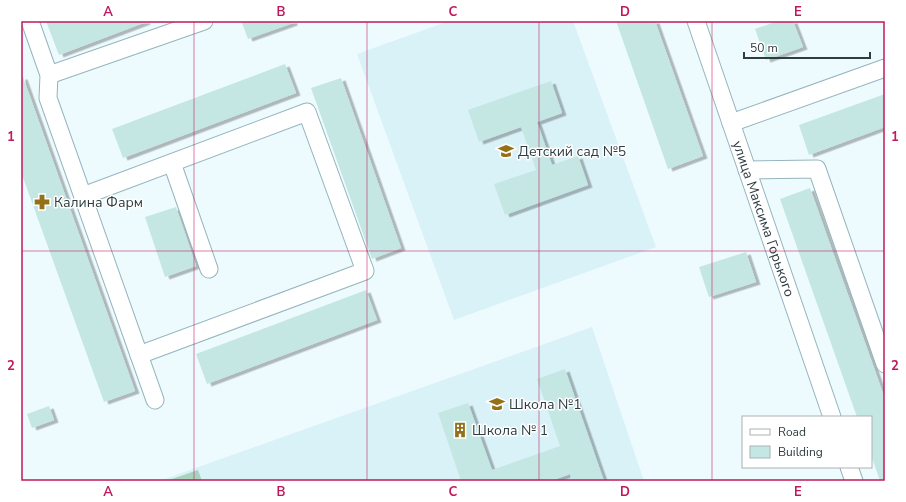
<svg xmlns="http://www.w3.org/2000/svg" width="906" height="502" font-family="'Nunito Sans',sans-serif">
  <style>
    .built { fill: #d9f2f8 }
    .green { fill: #a9d3bd }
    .building { fill: #c4e7e3; filter: url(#shadow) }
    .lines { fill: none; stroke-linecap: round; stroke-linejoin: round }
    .minor-casing { stroke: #94b5bd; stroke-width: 19 }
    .minor { stroke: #fff; stroke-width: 17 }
    .grid { fill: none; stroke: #c2185b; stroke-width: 1; stroke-opacity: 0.55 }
    .labels { text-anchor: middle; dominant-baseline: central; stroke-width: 3; stroke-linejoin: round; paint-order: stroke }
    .poi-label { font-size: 14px; fill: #2f3d40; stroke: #fff; text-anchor: start }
    .street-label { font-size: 14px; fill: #2f3d40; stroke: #fff }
    .neatline { fill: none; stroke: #c2185b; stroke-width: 1.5 }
    .grid-label { font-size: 13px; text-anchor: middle; font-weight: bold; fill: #c2185b }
  </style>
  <defs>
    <filter id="shadow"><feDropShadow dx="4.5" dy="2.5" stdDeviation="0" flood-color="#0004"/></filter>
  </defs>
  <rect width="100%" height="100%" fill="#edfbfe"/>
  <!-- built -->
  <path class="built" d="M 449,21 L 573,21 L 656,247 L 454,320 L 357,54 Z
    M 592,327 L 644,481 L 159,481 Z"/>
  <!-- green -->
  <path class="green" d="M 198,470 L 202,481 L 166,481 Z"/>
  <!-- building -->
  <path class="building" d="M 46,21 L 146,21 L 146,22 L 59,55 Z
    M 250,21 L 293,21 L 293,23 L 248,39 L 242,23 Z
    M 616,21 L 655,21 L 703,156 L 668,169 Z
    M 778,21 L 793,21 L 803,47 L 766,60 L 755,29 Z
    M 285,64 L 296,93 L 123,158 L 112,129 Z
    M 21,77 L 23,77 L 135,391 L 104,402 L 21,172 Z
    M 341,78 L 401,248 L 372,259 L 311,88 Z
    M 551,81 L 562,113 L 537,122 L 552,165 L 578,156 L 588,185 L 505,215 L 494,184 L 536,170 L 521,127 L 479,142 L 468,110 Z
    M 885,94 L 885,127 L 809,155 L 799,125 Z
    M 810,188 L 885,399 L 885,481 L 880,481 L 871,455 L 871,417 L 857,417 L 780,199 Z
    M 176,207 L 196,266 L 165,277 L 145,217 Z
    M 746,252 L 756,282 L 709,297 L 699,267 Z
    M 366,290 L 377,320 L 207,384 L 196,354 Z
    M 565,369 L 604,481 L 572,481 L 570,474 L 551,481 L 461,481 L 438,413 L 468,403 L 492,470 L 560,446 L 537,379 Z
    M 49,406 L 54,420 L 32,428 L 27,414 Z"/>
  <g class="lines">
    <defs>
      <g id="minor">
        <path d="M 30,21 L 49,75 L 48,98 L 155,400"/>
        <path id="s1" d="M 696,21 L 832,417"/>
        <path d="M 49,75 L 204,21"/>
        <path d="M 731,123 L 885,68"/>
        <path d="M 172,163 L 209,269"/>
        <path d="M 747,170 L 817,169 L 885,364"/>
        <path d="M 83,196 L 307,112 L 365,271 L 139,355"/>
        <path d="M 849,467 L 854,481"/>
      </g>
    </defs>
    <!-- minor casing -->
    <use href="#minor" class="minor-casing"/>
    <!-- minor -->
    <use href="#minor" class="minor"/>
  </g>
  <!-- grid -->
  <path class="grid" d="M 194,21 L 194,481M 367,21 L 367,481M 539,21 L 539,481M 712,21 L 712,481M 21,251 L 885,251"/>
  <!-- icons -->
  <defs>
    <symbol id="school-bare" viewBox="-9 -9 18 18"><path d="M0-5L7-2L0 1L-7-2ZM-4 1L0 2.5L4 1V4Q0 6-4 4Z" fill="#947018" stroke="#fff" stroke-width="2.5" paint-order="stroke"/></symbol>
    <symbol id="pharmacy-bare" viewBox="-9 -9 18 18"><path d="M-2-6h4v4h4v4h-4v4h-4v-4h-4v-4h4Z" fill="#947018" stroke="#fff" stroke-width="2.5" paint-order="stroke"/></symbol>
    <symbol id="building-bare" viewBox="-9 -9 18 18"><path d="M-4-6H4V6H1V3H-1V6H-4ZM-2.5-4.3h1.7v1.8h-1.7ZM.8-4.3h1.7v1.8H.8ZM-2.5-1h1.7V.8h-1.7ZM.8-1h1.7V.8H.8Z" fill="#947018" stroke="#fff" stroke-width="2.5" paint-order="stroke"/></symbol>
  </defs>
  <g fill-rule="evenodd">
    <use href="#school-bare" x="495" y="140" width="22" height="22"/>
    <use href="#pharmacy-bare" x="31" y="191" width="22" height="22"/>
    <use href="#school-bare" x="486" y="393" width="22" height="22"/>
    <use href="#building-bare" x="449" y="419" width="22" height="22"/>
  </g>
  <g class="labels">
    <!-- poi labels -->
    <g class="poi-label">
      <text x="518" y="151">Детский сад №5</text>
      <text x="54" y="202">Калина Фарм</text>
      <text x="509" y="404">Школа №1</text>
      <text x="472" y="430">Школа № 1</text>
    </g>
    <!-- street labels -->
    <g class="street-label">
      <text stroke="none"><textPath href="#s1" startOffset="209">улица Максима Горького</textPath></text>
    </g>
  </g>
  <!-- border -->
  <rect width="906" height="502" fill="none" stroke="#ffffff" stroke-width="44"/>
  <!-- legend -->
  <rect x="742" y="416" width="130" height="52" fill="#ffffff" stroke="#acb1b3"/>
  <rect x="750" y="429" width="20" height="6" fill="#ffffff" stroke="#acb1b3"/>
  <text x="778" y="436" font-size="12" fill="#2f3d40">Road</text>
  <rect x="750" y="446" width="20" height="12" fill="#c4e7e3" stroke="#acb1b3"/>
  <text x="778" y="456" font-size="12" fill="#2f3d40">Building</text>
  <!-- scale -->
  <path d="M744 52v6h126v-6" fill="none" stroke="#2f3d40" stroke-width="2"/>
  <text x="750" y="52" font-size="12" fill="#2f3d40" stroke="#ffffff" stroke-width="3" paint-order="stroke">50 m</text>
  <rect x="22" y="22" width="862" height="458" class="neatline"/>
  <g class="grid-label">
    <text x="108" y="16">A</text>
    <text x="281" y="16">B</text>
    <text x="453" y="16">C</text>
    <text x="625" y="16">D</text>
    <text x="798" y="16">E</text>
    <text x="11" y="141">1</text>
    <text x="895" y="141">1</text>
    <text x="11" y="370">2</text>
    <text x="895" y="370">2</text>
    <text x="108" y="496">A</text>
    <text x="281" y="496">B</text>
    <text x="453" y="496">C</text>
    <text x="625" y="496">D</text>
    <text x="798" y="496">E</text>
  </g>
</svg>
